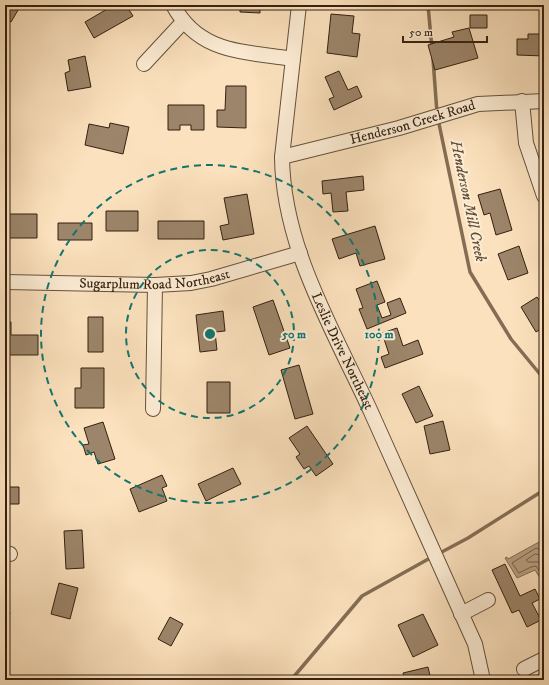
<svg xmlns="http://www.w3.org/2000/svg" width="549" height="685" font-family="'IM FELL DW Pica',serif">
  <style>
    .green { fill: #d9c0a0; stroke: #877058 }
    .water { fill: #b8a082; stroke: #846d54 }
    .lines { fill: none; stroke-linecap: round; stroke-linejoin: round }
    .shore { stroke: #766049; stroke-width: 1 }
    .stream { stroke: #846d54; stroke-width: 3.5 }
    .building { fill: #9c856a; stroke: #352110 }
    .minor-casing { stroke: #66513b; stroke-width: 16 }
    .minor { stroke: #fcecd4; stroke-width: 14 }
    .ring { fill: none; stroke: #0f766e; stroke-width: 2; stroke-dasharray: 7 5 }
    .labels { text-anchor: middle; dominant-baseline: central; stroke-width: 4; stroke-linejoin: round; paint-order: stroke }
    .street-label { font-size: 14px; fill: #352110; stroke: #fcecd4 }
    .water-label { font-size: 15px; font-style: italic; fill: #634d38; stroke: #fcecd4 }
    .centre { fill: #0f766e; stroke: #fcecd4; stroke-width: 2 }
    .ring-label { font-size: 12px; text-anchor: middle; font-weight: bold; fill: #0f766e; stroke: #fcecd4; stroke-width: 4; stroke-linejoin: round; paint-order: stroke }
  </style>
  <rect width="100%" height="100%" fill="#fbe1bd"/>
  <filter id="stains"><feTurbulence type="fractalNoise" baseFrequency=".005" numOctaves="4"/><feColorMatrix values="0 0 0 0 .2 0 0 0 0 .09 0 0 0 0 .02 0 0 0 .5 -.17"/></filter>
  <radialGradient id="worn" r=".72"><stop offset=".6" stop-color="#630" stop-opacity="0"/><stop offset="1" stop-color="#630" stop-opacity=".3"/></radialGradient>
  <!-- green -->
  <path class="green" d="M 544,671 L 544,680 L 530,680 L 531,679 Z"/>
  <!-- water -->
  <path class="water" d="M 539,542 L 544,550 L 544,582 L 543,583 L 535,570 L 517,578 L 505,558 L 507,557 L 508,559 Z"/>
  <g class="lines">
    <!-- shore -->
    <path class="shore" d="M 544,551 L 536,548 L 512,563 L 519,573 L 531,567 L 536,566 L 544,577
      M 544,556 L 535,554 L 526,560 L 528,562 L 539,562 L 544,567"/>
    <!-- stream -->
    <path class="stream" d="M 428,5 L 432,49
      M 433,59 L 437,113
      M 438,119 L 470,272 L 511,339 L 544,379
      M 438,554 L 468,538 L 544,490
      M 291,680 L 362,596 L 432,557"/>
  </g>
  <!-- building -->
  <path class="building" d="M 5,5 L 21,5 L 11,22 L 5,18 Z
    M 114,5 L 126,5 L 133,16 L 94,38 L 85,22 Z
    M 240,5 L 260,5 L 260,13 L 240,12 Z
    M 331,14 L 354,16 L 352,33 L 360,34 L 357,57 L 327,53 Z
    M 470,15 L 487,15 L 487,28 L 470,28 Z
    M 469,28 L 478,58 L 435,70 L 428,45 L 454,37 L 452,32 Z
    M 528,34 L 544,34 L 544,56 L 517,55 L 517,39 L 528,39 Z
    M 85,56 L 91,87 L 68,91 L 65,73 L 70,71 L 68,60 Z
    M 339,71 L 348,90 L 357,86 L 362,97 L 334,110 L 329,99 L 334,97 L 325,77 Z
    M 226,86 L 246,86 L 246,128 L 217,127 L 217,110 L 225,110 Z
    M 168,105 L 204,105 L 204,130 L 191,130 L 191,125 L 180,125 L 180,130 L 168,130 Z
    M 110,123 L 129,127 L 123,154 L 85,145 L 89,124 L 109,128 Z
    M 363,176 L 364,190 L 346,192 L 348,211 L 333,212 L 331,193 L 323,194 L 322,181 Z
    M 500,189 L 512,230 L 496,235 L 490,213 L 484,215 L 478,195 Z
    M 247,194 L 254,234 L 223,240 L 220,226 L 229,224 L 224,198 Z
    M 106,211 L 138,211 L 138,231 L 106,231 Z
    M 7,214 L 37,214 L 37,238 L 7,238 Z
    M 158,221 L 204,221 L 204,239 L 158,239 Z
    M 58,223 L 92,223 L 92,240 L 58,240 Z
    M 375,226 L 385,259 L 360,266 L 356,253 L 339,259 L 332,239 Z
    M 519,246 L 528,273 L 508,280 L 498,254 Z
    M 377,281 L 385,302 L 377,305 L 382,318 L 391,315 L 387,303 L 400,298 L 406,313 L 367,329 L 359,309 L 363,308 L 356,289 Z
    M 537,297 L 544,307 L 544,327 L 536,332 L 521,307 Z
    M 273,300 L 290,348 L 269,355 L 253,307 Z
    M 223,311 L 225,331 L 215,332 L 217,350 L 200,352 L 196,315 Z
    M 88,317 L 103,317 L 103,352 L 88,352 Z
    M 5,322 L 11,322 L 11,335 L 38,335 L 38,355 L 5,355 Z
    M 397,328 L 403,346 L 418,340 L 423,354 L 385,368 L 381,357 L 389,354 L 382,333 Z
    M 299,365 L 313,414 L 295,419 L 281,370 Z
    M 81,368 L 104,368 L 104,408 L 75,408 L 75,388 L 81,388 Z
    M 207,382 L 230,382 L 230,413 L 207,413 Z
    M 419,386 L 433,416 L 416,423 L 402,394 Z
    M 443,421 L 450,450 L 430,454 L 424,426 Z
    M 103,422 L 115,459 L 98,464 L 94,452 L 86,455 L 83,445 L 89,444 L 84,428 Z
    M 307,426 L 333,464 L 316,476 L 309,466 L 304,469 L 296,457 L 300,454 L 289,438 Z
    M 233,468 L 241,484 L 206,501 L 198,484 Z
    M 162,475 L 167,486 L 162,488 L 167,501 L 139,512 L 130,489 Z
    M 5,487 L 19,487 L 19,504 L 5,504 Z
    M 82,530 L 84,568 L 66,569 L 64,531 Z
    M 505,564 L 520,596 L 535,589 L 540,599 L 532,603 L 541,620 L 527,627 L 519,610 L 512,613 L 492,570 Z
    M 59,583 L 78,588 L 70,619 L 51,614 Z
    M 6,596 L 10,614 L 5,615 L 5,597 Z
    M 423,614 L 438,645 L 413,657 L 398,625 Z
    M 170,617 L 183,624 L 171,646 L 158,639 Z
    M 428,667 L 431,680 L 405,680 L 403,673 Z"/>
  <g class="lines">
    <defs>
      <g id="minor">
        <path d="M 173,5 C 199,54 244,51 293,59"/>
        <path id="s1" d="M 299,5 L 282,157 C 283,248 334,331 371,412 C 406,489 440,567 475,644 L 483,680"/>
        <path d="M 144,64 L 183,22"/>
        <path d="M 522,101 L 526,143 L 544,196"/>
        <path id="s2" d="M 282,157 L 399,128 L 478,104 L 544,101"/>
        <path id="s3" d="M 5,282 L 155,285 L 191,283 L 211,279 L 300,253"/>
        <path d="M 153,409 L 155,285"/>
        <path d="M 5,555 L 10,554"/>
        <path d="M 461,614 L 488,600"/>
        <path d="M 524,669 L 544,659"/>
      </g>
    </defs>
    <!-- minor casing -->
    <use href="#minor" class="minor-casing"/>
    <!-- minor -->
    <use href="#minor" class="minor"/>
  </g>
  <!-- distance rings -->
  <g class="ring">
    <circle cx="210" cy="334" r="84"/>
    <circle cx="210" cy="334" r="169"/>
  </g>
  <g class="labels">
    <!-- street labels -->
    <g class="street-label">
      <text stroke="none"><textPath href="#s2" startOffset="135">Henderson Creek Road</textPath></text>
      <text stroke="none"><textPath href="#s3" startOffset="150">Sugarplum Road Northeast</textPath></text>
      <text stroke="none"><textPath href="#s1" startOffset="358">Leslie Drive Northeast</textPath></text>
    </g>
    <!-- water labels -->
    <g class="water-label">
      <text transform="translate(468 201) rotate(78)">Henderson Mill Creek</text>
    </g>
  </g>
  <circle cx="210" cy="334" r="6" class="centre"/>
  <g class="ring-label">
    <text x="294" y="338">50 m</text>
    <text x="379" y="338">100 m</text>
  </g>
  <!-- margin -->
  <rect width="549" height="685" fill="none" stroke="#fbe1bd" stroke-width="20"/>
  <rect x="6" y="6" width="537" height="673" fill="none" stroke="#352110" stroke-width="2"/>
  <rect x="10" y="10" width="529" height="665" fill="none" stroke="#352110"/>
  <!-- scale -->
  <path d="M403 36v6h84v-6" fill="none" stroke="#352110" stroke-width="2"/>
  <text x="409" y="36" font-size="12" fill="#352110" stroke="#fcecd4" stroke-width="3" paint-order="stroke">50 m</text>
  <rect width="100%" height="100%" filter="url(#stains)"/>
  <rect width="100%" height="100%" fill="url(#worn)"/>
</svg>
